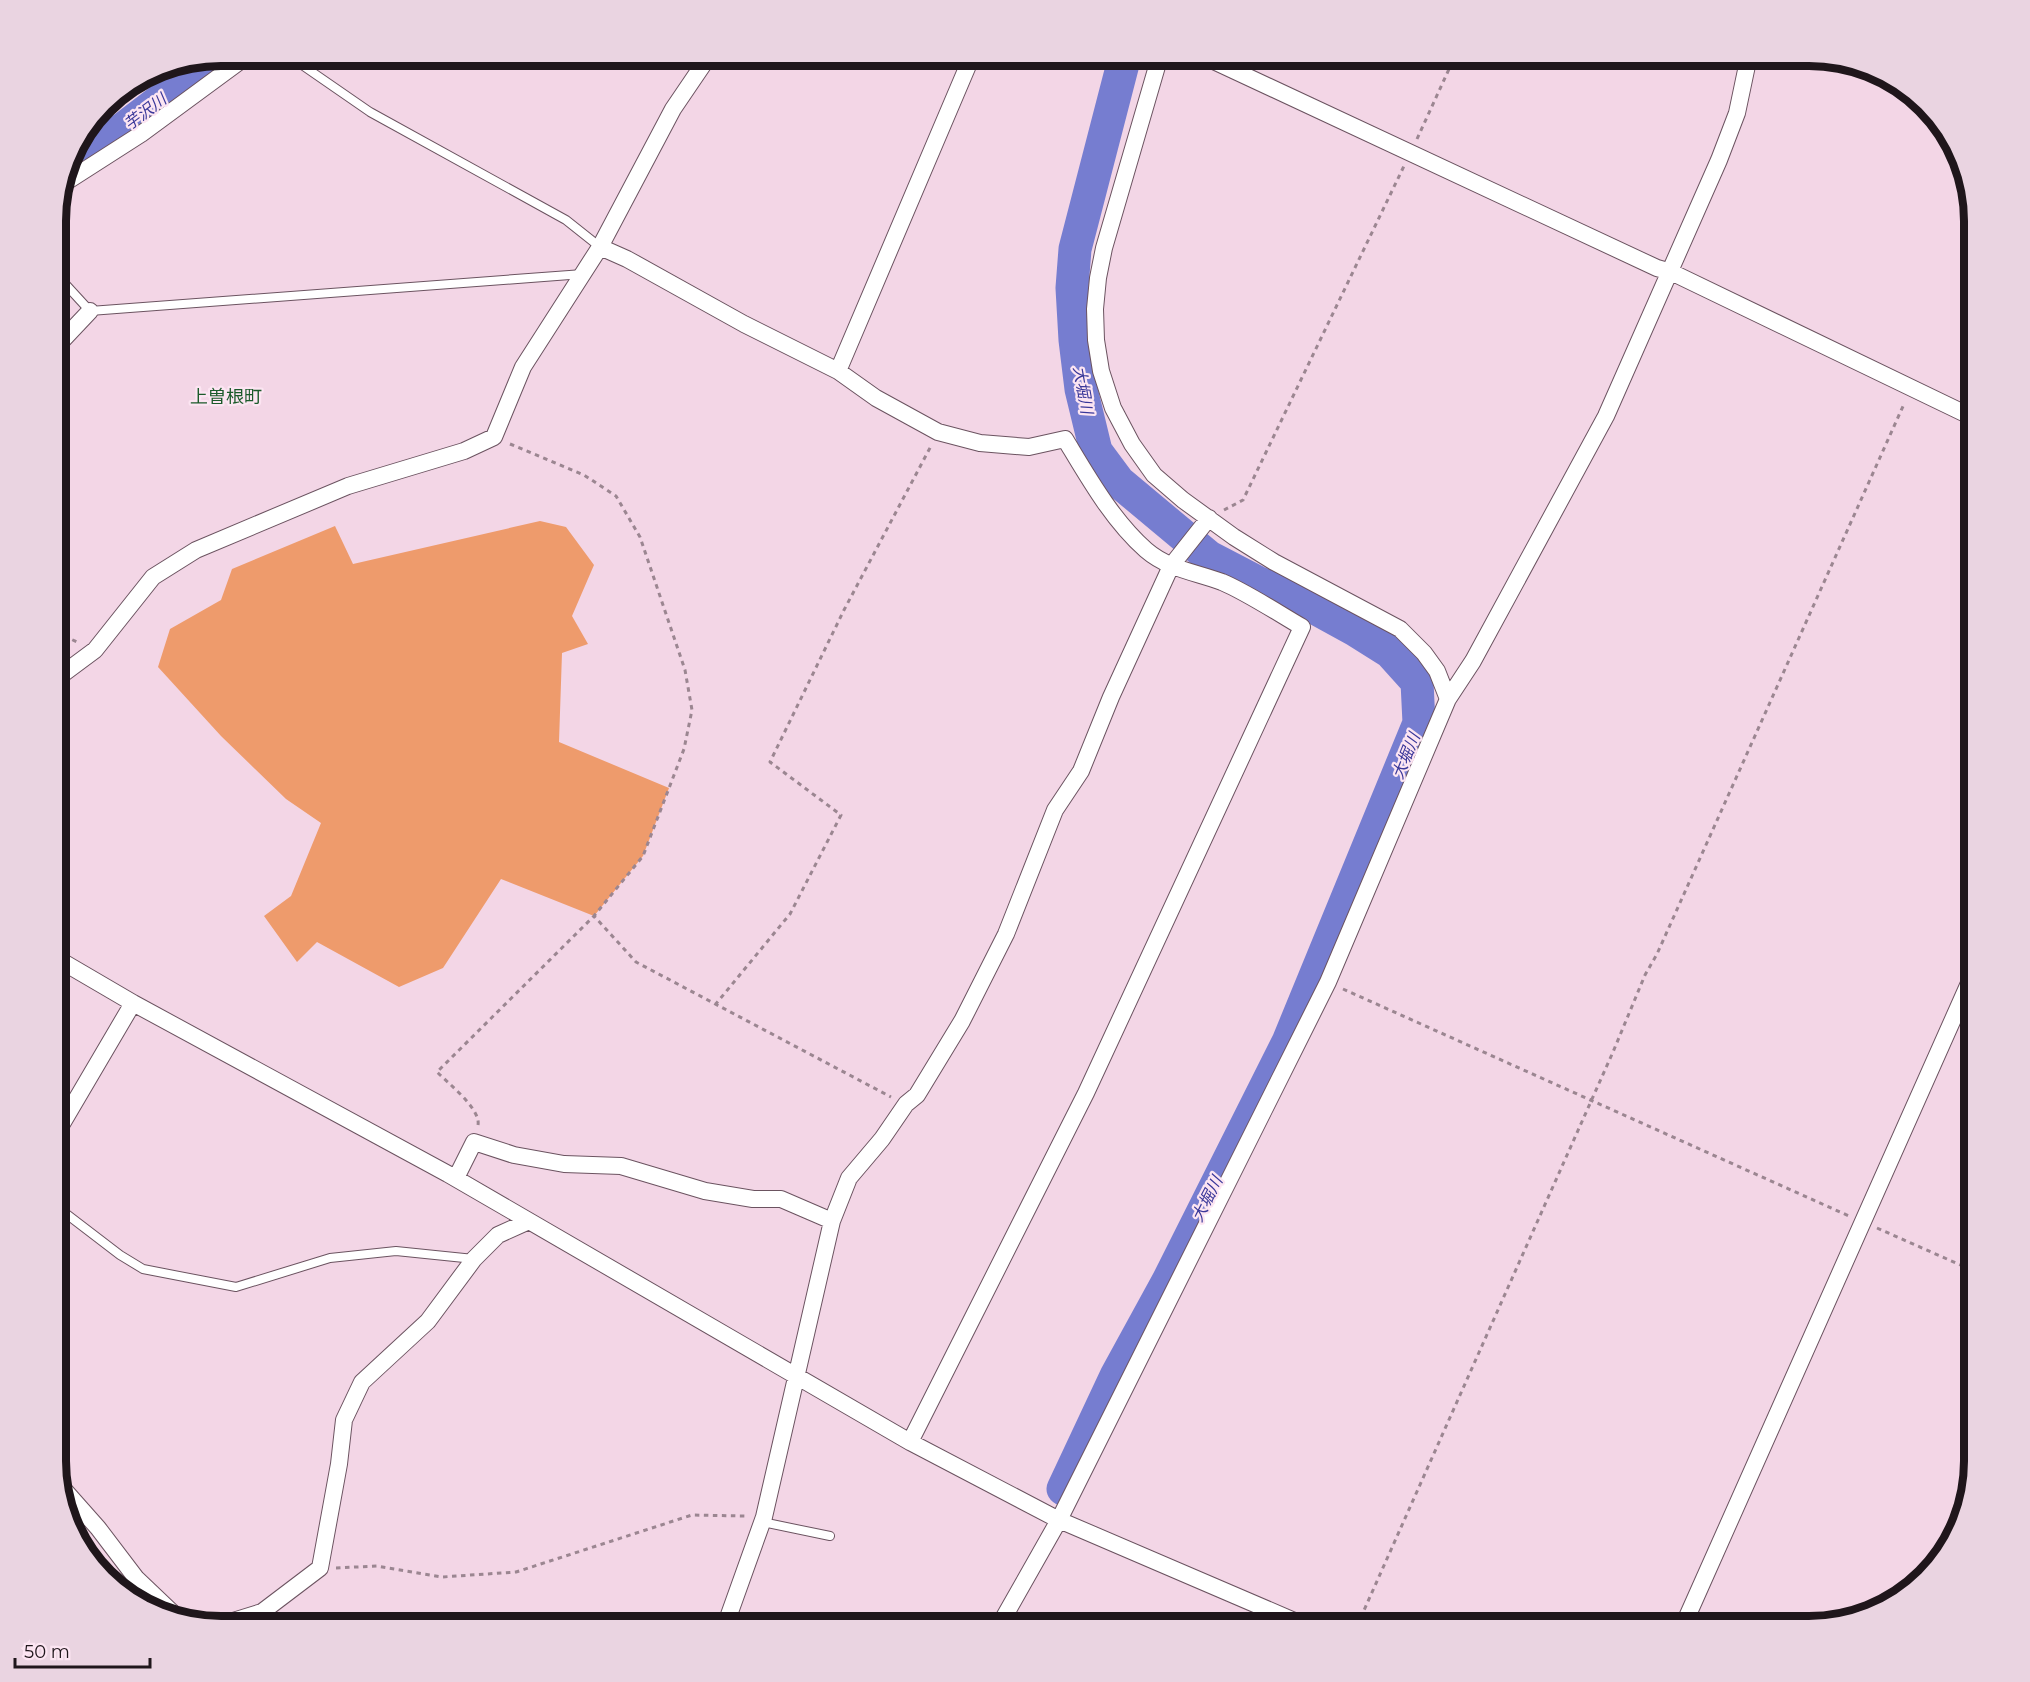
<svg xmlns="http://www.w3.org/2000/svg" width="2030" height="1682" font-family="Montserrat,'Noto Sans JP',sans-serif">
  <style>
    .green { fill: #ee9b6c }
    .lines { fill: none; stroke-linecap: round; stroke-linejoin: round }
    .river { stroke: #767dd0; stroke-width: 33 }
    .service-casing { stroke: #6b5360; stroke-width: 10 }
    .minor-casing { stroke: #6b5360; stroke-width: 18 }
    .path { stroke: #9b8691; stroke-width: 3; stroke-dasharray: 4.5 4.5; stroke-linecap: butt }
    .service { stroke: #fff; stroke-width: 8 }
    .minor { stroke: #fff; stroke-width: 16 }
    .labels { text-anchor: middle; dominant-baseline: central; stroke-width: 4.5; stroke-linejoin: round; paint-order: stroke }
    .water-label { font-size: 16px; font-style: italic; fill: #393799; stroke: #fce5f2 }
    .quarter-label { font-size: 18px; fill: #1b5a2a; stroke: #fce5f2 }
    .rim { fill: none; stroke: #1f161b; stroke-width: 8 }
  </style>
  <rect width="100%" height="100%" fill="#f3d6e6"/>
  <!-- green -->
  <path class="green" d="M 540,521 L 566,527 L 594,565 L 572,616 L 588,644 L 562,653 L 559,742 L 669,788 L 643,856 L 594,916 L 501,879 L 443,968 L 399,987 L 317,942 L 297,962 L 264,916 L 291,896 L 321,823 L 286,799 L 221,736 L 158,667 L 170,629 L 221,600 L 232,569 L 335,526 L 353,564 Z"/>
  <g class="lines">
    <!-- river -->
    <path class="river" d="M 69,162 L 108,140 L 218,56
      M 1063,1489 L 1116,1376 L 1168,1281 L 1288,1042 L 1419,723 L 1417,682 L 1390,652 L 1355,630 L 1304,602 L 1257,582 L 1209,557 L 1119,482 L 1096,451 L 1081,389 L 1075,340 L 1072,288 L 1075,249 L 1125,56"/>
    <defs>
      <path id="service" d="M 289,56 L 370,112 L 566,220 L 600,247
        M 56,274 L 90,311 L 583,274
        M 56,1206 L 120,1255 L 143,1269 L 236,1287 L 330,1258 L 396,1251 L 474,1259
        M 762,1522 L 830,1536"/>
      <path id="minor" d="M 1160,56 L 1104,248 L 1098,278 L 1095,309 L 1096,340 L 1101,371 L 1113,408 L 1132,444 L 1154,475 L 1183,500 L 1234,537 L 1274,562 L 1400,629 L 1424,653 L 1437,671 L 1448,699
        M 1203,56 L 1657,268 L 1671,272 L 1974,418
        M 63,184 L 141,134 L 247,56
        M 600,247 L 627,259 L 744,324 L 838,371 L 876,398 L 938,432 L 980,443 L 1029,447 L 1065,439 C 1088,477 1112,520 1146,550 C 1168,569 1195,572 1222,582 C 1246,592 1278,613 1302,627 L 1086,1093 L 910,1442
        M 56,347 L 90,311
        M 838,371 L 972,56
        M 56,679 L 95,650 L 153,577 L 196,550 L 348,486 L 464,451 L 494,437 L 523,367 L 600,247 L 673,109 L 709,56
        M 56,958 L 133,1003 L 448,1174 L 910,1442 L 1059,1520 L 1306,1626
        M 56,1134 L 133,1003
        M 456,1178 L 474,1142 L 514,1155 L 564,1164 L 621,1166 L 705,1191 L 753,1199 L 781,1199 L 832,1221
        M 59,1484 L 98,1528 L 136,1578 L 178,1618
        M 217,1626 L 262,1612 L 320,1568 L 339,1464 L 344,1420 L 362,1382 L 428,1321 L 474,1259 L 498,1235 L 529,1221
        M 725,1626 L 764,1517 L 832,1221 L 849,1178 L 882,1139 L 906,1104 L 917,1095 L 962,1021 L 1006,934 L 1055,810 L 1081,771 L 1111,697 L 1171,566 L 1209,518
        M 999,1626 L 1059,1520 L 1328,982 L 1448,699 L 1473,661 L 1606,416 L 1719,160 L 1737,113 L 1749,56
        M 1683,1626 L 1974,972"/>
    </defs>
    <!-- service casing -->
    <use href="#service" class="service-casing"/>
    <!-- minor casing -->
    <use href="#minor" class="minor-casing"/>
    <!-- path -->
    <path class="path" d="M 1417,139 L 1455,56
      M 510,444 L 584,475 L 616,496 L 640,537 L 685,670 L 692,710 L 684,749 L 643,856 L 594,916
      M 1224,510 L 1243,500 L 1404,166
      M 56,632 L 77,642
      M 1343,989 L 1849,1216
      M 715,1005 L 790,914 L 841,815 L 770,762 L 844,610 L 931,446
      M 478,1125 C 481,1109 448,1083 437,1072 L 594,916 L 636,962 L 891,1097
      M 1877,1228 L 1974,1271
      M 336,1568 L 377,1566 L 442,1577 L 516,1572 L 692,1515 L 746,1516
      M 1357,1626 L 1613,1052 L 1645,975 L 1657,954 L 1904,404"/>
    <!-- service -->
    <use href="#service" class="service"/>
    <!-- minor -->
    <use href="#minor" class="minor"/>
  </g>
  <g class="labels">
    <!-- water labels -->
    <g class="water-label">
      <text transform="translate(145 112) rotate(-37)">芋沢川</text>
      <text transform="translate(1083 390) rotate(80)">大堀川</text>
      <text transform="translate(1406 756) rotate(-68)">大堀川</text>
      <text transform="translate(1207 1199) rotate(-63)">大堀川</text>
    </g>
    <!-- quarter labels -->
    <g class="quarter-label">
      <text x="226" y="397">上曽根町</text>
    </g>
  </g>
  <!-- crop -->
  <path d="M0 0H2030V1682H0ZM221 66H1809A155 155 0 0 1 1964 221V1461A155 155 0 0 1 1809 1616H221A155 155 0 0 1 66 1461V221A155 155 0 0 1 221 66Z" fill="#ead4e1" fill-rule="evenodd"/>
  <path class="rim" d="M221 66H1809A155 155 0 0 1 1964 221V1461A155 155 0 0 1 1809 1616H221A155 155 0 0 1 66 1461V221A155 155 0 0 1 221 66Z"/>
  <!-- scale -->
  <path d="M15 1658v9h135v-9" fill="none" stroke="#1f161b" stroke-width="3"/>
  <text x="24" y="1658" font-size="18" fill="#1f161b" stroke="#fce5f2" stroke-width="4.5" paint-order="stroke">50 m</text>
</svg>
